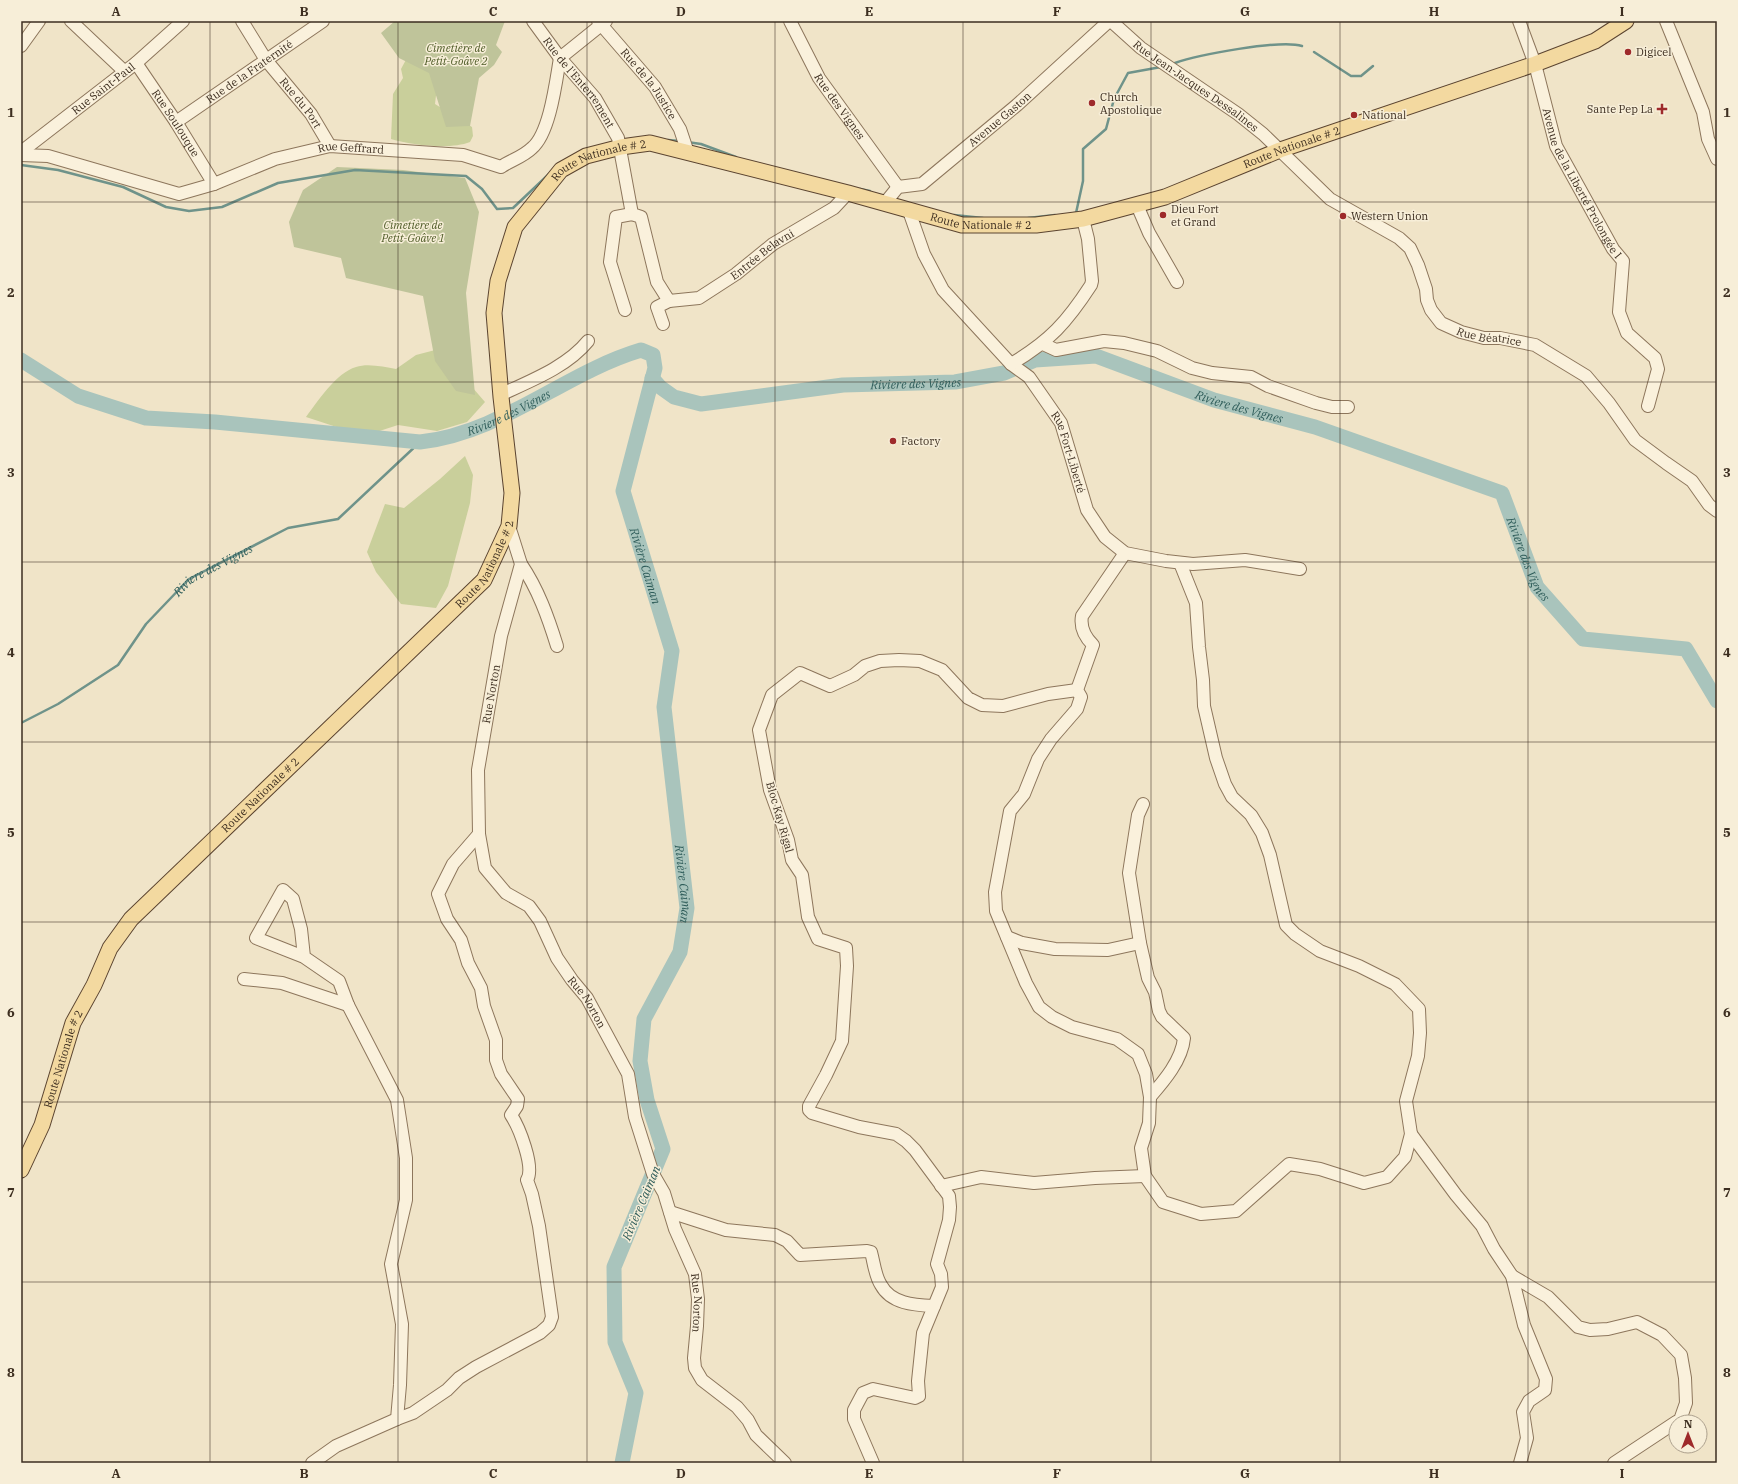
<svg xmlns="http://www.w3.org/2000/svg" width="1738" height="1484" font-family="'IBM Plex Serif',serif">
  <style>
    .green { fill: #c9cf9b }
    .cemetery { fill: #bfc49a }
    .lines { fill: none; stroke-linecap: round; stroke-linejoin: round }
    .stream { stroke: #6f938a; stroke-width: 2.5 }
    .river { stroke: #a9c4bc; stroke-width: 15 }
    .minor-casing { stroke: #8d765c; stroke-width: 14 }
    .major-casing { stroke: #5b4430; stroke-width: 17 }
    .minor { stroke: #faf1dc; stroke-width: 12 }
    .major { stroke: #f3d9a0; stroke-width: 15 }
    .grid { fill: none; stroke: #3d2e20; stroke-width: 1; stroke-opacity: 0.55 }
    .poi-dot { fill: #9e2a2b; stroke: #f7eed8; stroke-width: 1.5 }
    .labels { text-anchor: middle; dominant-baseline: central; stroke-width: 3; stroke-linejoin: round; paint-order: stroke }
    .park-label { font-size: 11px; font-style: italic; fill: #4d5a26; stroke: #f7eed8 }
    .poi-label { font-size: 11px; fill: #3d2e20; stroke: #f7eed8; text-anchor: start }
    .street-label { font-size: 11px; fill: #3d2e20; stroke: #f7eed8 }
    .water-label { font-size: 12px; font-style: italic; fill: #2f5d5a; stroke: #f7eed8 }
    .neatline { fill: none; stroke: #3d2e20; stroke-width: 1.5 }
    .grid-label { font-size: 13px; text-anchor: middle; font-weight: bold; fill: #3d2e20 }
  </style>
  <rect width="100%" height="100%" fill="#f0e4c8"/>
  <!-- green -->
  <path class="green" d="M 408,56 L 439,70 L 435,104 L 472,127 L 473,136 L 470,142 C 450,150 412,145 391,139 L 393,94 L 403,78 L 401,69 Z
    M 439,349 L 485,402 L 467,422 L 437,431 L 398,425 L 364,436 L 306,417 C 318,401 336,373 356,367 C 368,363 384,367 396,369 L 416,355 Z
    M 465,456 L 473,475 L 470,503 L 448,586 L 436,608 L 401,604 L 376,572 L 367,552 L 385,504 L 404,508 L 440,479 Z"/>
  <!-- cemetery -->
  <path class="cemetery" d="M 395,21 L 505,21 L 496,45 L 502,52 L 494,65 L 479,78 L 470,126 L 446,127 L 429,73 L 399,58 L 381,33 Z
    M 337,167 L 403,170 L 465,178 L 479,212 L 466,293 L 475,395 L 456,391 L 435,361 L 423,296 L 346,278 L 341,258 L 294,247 L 289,222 L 303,190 Z"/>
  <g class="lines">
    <!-- stream -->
    <g class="stream">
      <path d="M 1314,52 L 1351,76 L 1361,76 L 1373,66"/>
      <path d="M 1175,63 C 1197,55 1281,39 1302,46"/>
      <path d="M 668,140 L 680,141"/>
      <path d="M 687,142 L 701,144 L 736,157"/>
      <path d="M 21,165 L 58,170 L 123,187 L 166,207 L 189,211 L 222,207 L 278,183 L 355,170 L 466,176 L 482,189 L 497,209 L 513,208 L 549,174"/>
      <path d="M 860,189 L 870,191"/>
      <path d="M 1074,213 L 1076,213 L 1083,181 L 1083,149 L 1106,129 L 1114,99 L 1128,73 L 1161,67"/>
      <path d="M 954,215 L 983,218"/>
      <path d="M 1028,218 L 1055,215"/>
      <path id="s1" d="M 21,723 L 58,704 L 118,665 L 146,624 L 189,579 L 288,528 L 338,519 L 420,442"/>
    </g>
    <!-- river -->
    <g class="river">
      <path id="s2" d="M 21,360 L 78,396 L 146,418 L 215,422 L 420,442 C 502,433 564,373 641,350 L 653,355 L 655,368 L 623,491 L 672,651 L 664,707 L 687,908 L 680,952 L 644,1019 L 640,1061 L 647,1100 L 663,1149 L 614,1267 L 615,1342 L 636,1393 L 622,1463"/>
      <path id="s3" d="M 652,378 L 660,387 L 674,397 L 701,404 L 843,385 L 955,382 L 1004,373 L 1035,360 L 1096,356 L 1214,400 L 1315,427 L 1502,493 L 1537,587 L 1583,639 L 1686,649 L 1717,701"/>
    </g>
    <defs>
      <g id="minor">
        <path d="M 71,21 L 124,71"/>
        <path id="s4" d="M 242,21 L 266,60 L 311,114 L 330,146"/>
        <path id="s5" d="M 533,21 L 560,58 L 595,98 L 618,138 L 632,214 L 641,217 L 657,282 L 669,301 L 657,307 L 663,324"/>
        <path id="s6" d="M 598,21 L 655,87 L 680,129 L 688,153"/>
        <path id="s7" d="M 790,21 L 819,78 L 898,187"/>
        <path id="s8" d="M 1111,21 L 1141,48 L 1238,114 L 1263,134 L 1330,199 L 1399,238 L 1410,248 L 1418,265 L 1426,289 L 1427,300 L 1431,310 L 1441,323 L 1461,332 L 1484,338 L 1500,338 L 1535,345 L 1586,376 L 1609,403 L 1635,440 L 1666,463 L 1692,481 L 1709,505 L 1717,511"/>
        <path id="s9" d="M 1519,21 L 1535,64 L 1556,146 L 1613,249 L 1623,261 L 1619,312 L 1627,333 L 1655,358 L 1658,369 L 1648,406"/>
        <path d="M 1666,21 L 1703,112 L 1708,139 L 1717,159"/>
        <path d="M 21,46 L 39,21"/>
        <path id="s10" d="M 136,63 L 176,122 L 214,184"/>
        <path id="s11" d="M 176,122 L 323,21"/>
        <path id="s12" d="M 21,152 L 136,63 L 183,21"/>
        <path id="s13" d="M 21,155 L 48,156 L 179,194 L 214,184 L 275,159 L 330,146 L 463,155 L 501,167 C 511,160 523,157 532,148 C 550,133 556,81 560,58 L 606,21"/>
        <path id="s14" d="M 885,203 L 898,187 L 922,184 L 1017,105 L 1109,21"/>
        <path d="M 1137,205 L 1149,233 L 1177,282"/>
        <path id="s15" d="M 909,211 L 924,254 L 943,290 L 1011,364 L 1029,377 L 1061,423 L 1087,510 L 1105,537 L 1125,553 L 1166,561 L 1193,564 L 1245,560 L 1300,569"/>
        <path id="s16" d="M 669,301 L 699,298 L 736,274 L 773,244 L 834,208 L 848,193"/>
        <path d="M 625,310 L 610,262 L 616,217 L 632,214"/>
        <path d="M 1043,344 L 1056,350 L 1104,341 L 1124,343 L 1157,351 L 1192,368 L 1212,373 L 1251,377 L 1268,386 L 1316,403 L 1332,407 L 1348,407"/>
        <path d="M 1011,364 C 1050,341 1067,322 1091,285 L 1092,281 L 1088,239 L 1083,219"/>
        <path d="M 500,395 C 530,381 567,367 588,341"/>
        <path id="s17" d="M 509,526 L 521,564 L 501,636 L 478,770 L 479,834 L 485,868 L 506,893 L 529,906 L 540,921 L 557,958 L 572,980 L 587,998 L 628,1074 L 635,1117 L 653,1174 L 664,1193 L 675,1229 L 695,1274 L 698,1299 L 697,1326 L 694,1358 L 695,1368 L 702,1380 L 737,1407 L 748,1420 L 756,1435 L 785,1463"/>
        <path d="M 1125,553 L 1082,616 C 1080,627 1085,637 1093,645 L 1077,690 L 1081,697 L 1077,709 L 1051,739 L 1038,759 L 1024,794 L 1010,811 L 995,892 L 996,911 L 1026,983 L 1039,1007 L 1052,1017 L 1072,1027 L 1117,1039 L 1138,1054 L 1146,1074 L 1150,1097 L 1149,1123 L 1141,1148 L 1145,1176 L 1163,1202 L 1201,1214 L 1236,1211 L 1289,1164 L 1320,1169 L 1364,1183 L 1387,1177 L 1405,1157 L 1411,1134 L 1406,1101 L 1418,1056 L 1420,1033 L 1419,1009 L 1395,984 L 1359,966 L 1320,951 L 1295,934 L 1286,925 L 1270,855 L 1262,833 L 1251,815 L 1232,797 L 1225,784 L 1216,758 L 1204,706 L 1203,680 L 1199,647 L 1196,603 L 1180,563"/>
        <path d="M 521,564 C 538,589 548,617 557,646"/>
        <path d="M 1143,804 L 1138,815 L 1129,873 L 1140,943 L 1148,978 L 1155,992 L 1159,1011 L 1162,1017 L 1184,1038 C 1182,1060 1164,1081 1150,1097"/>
        <path d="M 1007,937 L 1022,943 L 1055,949 L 1108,950 L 1140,943"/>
        <path d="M 304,957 L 301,929 L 293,899 L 283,890 L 256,938 L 304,957 L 339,981 L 348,1005 L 397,1100 L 406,1158 L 406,1200 L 391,1264 L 402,1324 L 400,1385 L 397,1419 L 336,1446 L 312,1463"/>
        <path d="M 244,979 L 282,983 L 348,1005"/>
        <path d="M 1411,1134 L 1456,1195 L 1482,1226 L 1494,1249 L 1512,1276 L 1524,1325 L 1546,1379 L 1545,1390 L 1529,1401 L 1523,1412 L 1527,1438 L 1520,1463"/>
        <path d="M 941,1186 L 981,1177 L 1034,1183 L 1095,1178 L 1145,1176"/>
        <path d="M 670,1212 L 726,1230 L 775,1235 L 787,1241 L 800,1255 L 867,1251 L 871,1252 C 874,1263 875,1276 881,1285 C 891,1304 915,1305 934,1306"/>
        <path d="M 1512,1276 L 1548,1297 L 1578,1327 L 1590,1330 L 1608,1329 L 1637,1322 L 1662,1335 L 1681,1355 L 1685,1378 L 1686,1403 L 1680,1420 L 1677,1422"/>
        <path d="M 397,1419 L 413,1413 L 447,1390 L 459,1378 L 476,1367 L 540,1333 L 549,1325 L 552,1317 L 539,1226 L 532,1194 L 527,1180 C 535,1167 519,1127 511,1115 L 517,1106 L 518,1099 L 501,1074 L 496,1060 L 496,1040 L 484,1006 L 481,988 L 468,963 L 461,940 L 447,919 L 438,894 L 453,864 L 479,834"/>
        <path d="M 873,1463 L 854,1419 L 854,1410 L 863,1393 L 873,1389 L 915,1398 L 919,1396 L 918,1381 L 923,1333 L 942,1287 L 941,1274 L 937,1264 L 949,1220 L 950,1207 L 949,1196 L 915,1150 L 906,1141 L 896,1134 L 859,1127 L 812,1113 L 809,1110 L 809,1106 L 826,1075 L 842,1041 L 847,966 L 846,948 L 818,939 L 808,917 L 802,875 L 792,860 L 788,840 L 770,790 L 759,730 L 772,695 L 800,673 L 830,686 L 854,675 L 865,666 L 880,661 L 899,660 L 920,661 L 942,670 L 968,698 L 982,705 L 1003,706 L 1048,694 L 1077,690"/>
        <path d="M 1614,1463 L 1676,1422"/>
      </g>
      <g id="major">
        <path id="s18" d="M 21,1170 L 42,1125 L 73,1023 L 94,985 L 110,948 L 131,919 L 484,580 L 509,526 L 512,493 L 501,397 L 494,313 L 498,281 L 515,227 L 561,170 L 586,156 L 621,147 L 650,143 L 848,193 L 962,225 L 1036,225 L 1083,219 L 1165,197 L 1280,150 L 1535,64 L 1595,41 L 1626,21"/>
      </g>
    </defs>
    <!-- minor casing -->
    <use href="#minor" class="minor-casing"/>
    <!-- major casing -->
    <use href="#major" class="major-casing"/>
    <!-- minor -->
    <use href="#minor" class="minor"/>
    <!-- major -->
    <use href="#major" class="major"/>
  </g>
  <!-- grid -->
  <path class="grid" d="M 210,21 L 210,1463M 398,21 L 398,1463M 587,21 L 587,1463M 775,21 L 775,1463M 963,21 L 963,1463M 1151,21 L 1151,1463M 1340,21 L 1340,1463M 1528,21 L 1528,1463M 21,202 L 1717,202M 21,382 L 1717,382M 21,562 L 1717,562M 21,742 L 1717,742M 21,922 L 1717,922M 21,1102 L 1717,1102M 21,1282 L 1717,1282"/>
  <!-- markers -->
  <g class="poi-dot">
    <circle cx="1628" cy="52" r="4"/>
    <circle cx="1092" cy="103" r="4"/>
    <path d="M1660 103h4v4h4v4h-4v4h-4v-4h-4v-4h4z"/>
    <circle cx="1354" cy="115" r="4"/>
    <circle cx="1163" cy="215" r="4"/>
    <circle cx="1343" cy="216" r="4"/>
    <circle cx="893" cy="441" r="4"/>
  </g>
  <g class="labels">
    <!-- park labels -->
    <g class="park-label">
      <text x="456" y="48">Cimetière de<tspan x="456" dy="13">Petit-Goâve 2</tspan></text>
      <text x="413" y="225">Cimetière de<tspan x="413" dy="13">Petit-Goâve 1</tspan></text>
    </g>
    <!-- poi labels -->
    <g class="poi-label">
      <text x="1636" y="52">Digicel</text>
      <text x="1100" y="97">Church<tspan x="1100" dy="13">Apostolique</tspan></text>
      <text x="1653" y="109" text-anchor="end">Sante Pep La</text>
      <text x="1362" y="115">National</text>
      <text x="1171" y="209">Dieu Fort<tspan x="1171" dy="13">et Grand</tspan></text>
      <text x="1351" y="216">Western Union</text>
      <text x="901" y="441">Factory</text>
    </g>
    <!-- street labels -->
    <g class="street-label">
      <text stroke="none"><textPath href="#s11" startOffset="89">Rue de la Fraternité</textPath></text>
      <text stroke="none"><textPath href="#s5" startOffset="77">Rue de l'Enterrement</textPath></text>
      <text stroke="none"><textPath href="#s6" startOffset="81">Rue de la Justice</textPath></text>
      <text stroke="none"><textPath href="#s8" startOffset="107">Rue Jean-Jacques Dessalines</textPath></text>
      <text stroke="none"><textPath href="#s12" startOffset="104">Rue Saint-Paul</textPath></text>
      <text stroke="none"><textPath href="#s4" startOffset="101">Rue du Port</textPath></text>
      <text stroke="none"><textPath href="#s7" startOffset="99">Rue des Vignes</textPath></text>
      <text stroke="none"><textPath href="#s14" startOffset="146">Avenue Gaston</textPath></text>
      <text stroke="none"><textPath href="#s10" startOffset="72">Rue Soulouque</textPath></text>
      <text stroke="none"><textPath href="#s18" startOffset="1960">Route Nationale # 2</textPath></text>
      <text stroke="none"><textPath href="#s13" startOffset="343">Rue Geffrard</textPath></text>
      <text stroke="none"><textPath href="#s18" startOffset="1240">Route Nationale # 2</textPath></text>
      <text stroke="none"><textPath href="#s9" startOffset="175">Avenue de la Liberté Prolongée I</textPath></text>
      <text stroke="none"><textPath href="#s18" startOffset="1636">Route Nationale # 2</textPath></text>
      <text stroke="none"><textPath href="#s16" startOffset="107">Entrée Belavni</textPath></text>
      <text stroke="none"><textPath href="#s8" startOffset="510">Rue Béatrice</textPath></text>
      <text stroke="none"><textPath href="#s15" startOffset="295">Rue Fort-Liberté</textPath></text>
      <text stroke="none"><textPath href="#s18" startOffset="779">Route Nationale # 2</textPath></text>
      <text transform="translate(491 694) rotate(-80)">Rue Norton</text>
      <text stroke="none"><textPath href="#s18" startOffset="455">Route Nationale # 2</textPath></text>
      <text transform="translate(780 817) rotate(74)">Bloc Kay Rigal</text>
      <text stroke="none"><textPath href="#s17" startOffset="521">Rue Norton</textPath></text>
      <text stroke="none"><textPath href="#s18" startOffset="119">Route Nationale # 2</textPath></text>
      <text stroke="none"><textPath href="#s17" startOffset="845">Rue Norton</textPath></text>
    </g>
    <!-- water labels -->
    <g class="water-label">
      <text stroke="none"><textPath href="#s3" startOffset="273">Riviere des Vignes</textPath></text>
      <text stroke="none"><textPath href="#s3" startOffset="609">Riviere des Vignes</textPath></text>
      <text stroke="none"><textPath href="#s2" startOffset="508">Riviere des Vignes</textPath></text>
      <text stroke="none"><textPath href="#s3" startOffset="957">Riviere des Vignes</textPath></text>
      <text stroke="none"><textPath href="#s2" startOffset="886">Rivière Caiman</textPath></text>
      <text stroke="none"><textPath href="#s1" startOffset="250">Riviere des Vignes</textPath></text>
      <text stroke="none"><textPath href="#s2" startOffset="1210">Rivière Caiman</textPath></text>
      <text transform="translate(641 1203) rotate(-67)">Rivière Caiman</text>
    </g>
  </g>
  <!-- border -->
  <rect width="1738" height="1484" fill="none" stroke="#f7eed8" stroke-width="44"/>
  <!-- north arrow -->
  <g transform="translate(1688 1434)"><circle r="19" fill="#f7eed8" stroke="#ada18e"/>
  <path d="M0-3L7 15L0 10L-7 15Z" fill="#9e2a2b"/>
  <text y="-6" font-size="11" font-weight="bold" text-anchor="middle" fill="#3d2e20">N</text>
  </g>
  <rect x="22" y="22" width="1694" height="1440" class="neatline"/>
  <g class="grid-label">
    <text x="116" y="16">A</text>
    <text x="304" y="16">B</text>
    <text x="493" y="16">C</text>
    <text x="681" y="16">D</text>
    <text x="869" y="16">E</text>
    <text x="1057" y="16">F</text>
    <text x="1245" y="16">G</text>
    <text x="1434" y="16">H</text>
    <text x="1622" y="16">I</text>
    <text x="11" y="117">1</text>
    <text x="1727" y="117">1</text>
    <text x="11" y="297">2</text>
    <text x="1727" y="297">2</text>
    <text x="11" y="477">3</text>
    <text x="1727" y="477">3</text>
    <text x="11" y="657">4</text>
    <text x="1727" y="657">4</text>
    <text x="11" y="837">5</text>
    <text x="1727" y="837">5</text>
    <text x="11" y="1017">6</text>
    <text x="1727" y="1017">6</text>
    <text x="11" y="1197">7</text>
    <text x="1727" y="1197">7</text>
    <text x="11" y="1377">8</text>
    <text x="1727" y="1377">8</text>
    <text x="116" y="1478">A</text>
    <text x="304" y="1478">B</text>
    <text x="493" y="1478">C</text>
    <text x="681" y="1478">D</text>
    <text x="869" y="1478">E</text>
    <text x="1057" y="1478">F</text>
    <text x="1245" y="1478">G</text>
    <text x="1434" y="1478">H</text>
    <text x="1622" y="1478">I</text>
  </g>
</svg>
